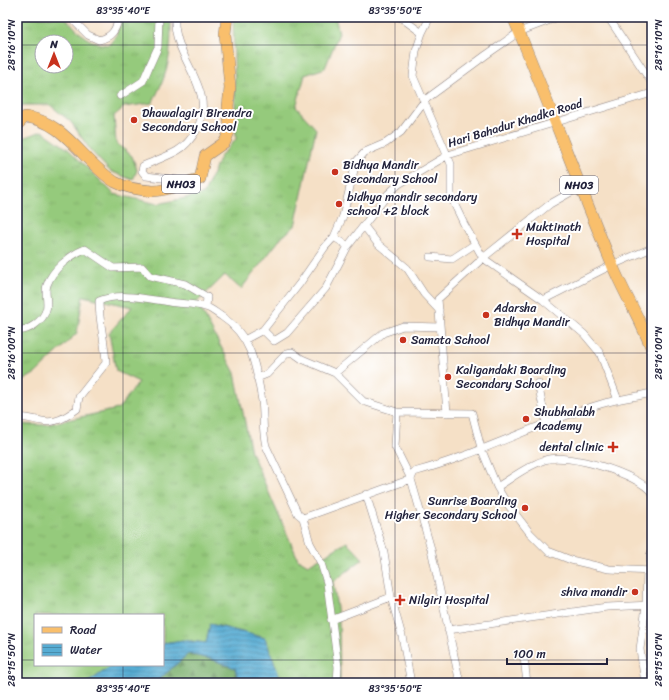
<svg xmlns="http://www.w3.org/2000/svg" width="669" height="700" font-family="Sriracha,sans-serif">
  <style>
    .grass { fill: url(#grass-tufts); stroke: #5c765b; fill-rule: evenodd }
    .forest { fill: url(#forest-firs); stroke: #4d6853 }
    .water { fill: url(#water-rules); stroke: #3c6787 }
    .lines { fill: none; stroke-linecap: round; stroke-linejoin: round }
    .minor-casing { stroke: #8c8180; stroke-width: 8 }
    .primary-casing { stroke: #8c8180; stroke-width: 12 }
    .minor { stroke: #fff; stroke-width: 7 }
    .primary { stroke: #f9bf6c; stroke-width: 11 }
    .ticks { fill: none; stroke: #22223b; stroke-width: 1; stroke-opacity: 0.45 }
    .poi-dot { fill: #c8321e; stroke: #fff; stroke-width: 1.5 }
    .labels { text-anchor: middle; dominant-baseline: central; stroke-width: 4; stroke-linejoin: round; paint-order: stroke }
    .shield { fill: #fff; stroke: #646476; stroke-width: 1 }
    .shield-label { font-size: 11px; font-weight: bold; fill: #22223b }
    .poi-label { font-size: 12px; fill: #22223b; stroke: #fff; text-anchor: start }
    .street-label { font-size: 12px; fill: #22223b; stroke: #fff }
    .neatline { fill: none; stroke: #22223b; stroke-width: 1.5 }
    .ticks-label { font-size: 10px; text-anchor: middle; fill: #22223b }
  </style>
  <defs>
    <pattern id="grass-tufts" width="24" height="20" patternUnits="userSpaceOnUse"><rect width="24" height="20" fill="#95ca7b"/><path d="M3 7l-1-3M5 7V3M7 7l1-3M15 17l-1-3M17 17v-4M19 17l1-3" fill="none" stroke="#80ad6b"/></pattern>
    <pattern id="forest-firs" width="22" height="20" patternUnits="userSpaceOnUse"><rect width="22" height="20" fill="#78ae6b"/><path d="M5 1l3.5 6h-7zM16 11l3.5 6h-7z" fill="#628d59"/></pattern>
    <pattern id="water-rules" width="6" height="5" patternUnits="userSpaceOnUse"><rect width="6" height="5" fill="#57acd3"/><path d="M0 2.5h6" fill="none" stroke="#488cac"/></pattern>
  </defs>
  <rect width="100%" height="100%" fill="#fff"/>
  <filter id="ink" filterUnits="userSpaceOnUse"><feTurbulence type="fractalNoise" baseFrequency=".025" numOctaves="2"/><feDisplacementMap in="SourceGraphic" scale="8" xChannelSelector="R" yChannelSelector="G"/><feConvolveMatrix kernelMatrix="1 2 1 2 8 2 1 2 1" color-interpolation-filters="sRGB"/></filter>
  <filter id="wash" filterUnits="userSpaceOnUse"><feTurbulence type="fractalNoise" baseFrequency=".012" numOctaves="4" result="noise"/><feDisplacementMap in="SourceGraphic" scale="16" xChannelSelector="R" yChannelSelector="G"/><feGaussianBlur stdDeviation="0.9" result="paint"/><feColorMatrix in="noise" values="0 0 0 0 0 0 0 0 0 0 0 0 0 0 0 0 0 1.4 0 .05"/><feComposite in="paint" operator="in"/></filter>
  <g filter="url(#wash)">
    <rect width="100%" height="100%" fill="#f5e0c6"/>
    <!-- grass -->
    <path class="grass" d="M 17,17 L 64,17 C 82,33 83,42 109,45 L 116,36 L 122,17 L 171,17 C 171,53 170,71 152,103 L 124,107 L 114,116 L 116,143 L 132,156 L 137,170 L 133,180 L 110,171 L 91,151 L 71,122 L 50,105 L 22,105 L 17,110 ZM 42,42 L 66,42 L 66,66 L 42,66 Z
      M 233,17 L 335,17 L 339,33 L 325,68 L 305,75 L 296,107 L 316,129 L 295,226 L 281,238 L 241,289 L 225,275 L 197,302 L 235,373 L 251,452 L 298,559 L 308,565 L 347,542 L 363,559 L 333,582 L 339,621 L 340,683 L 282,683 L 265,638 L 211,624 L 206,643 L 183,640 L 163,643 L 163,615 L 35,615 L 35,665 L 113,665 L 87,683 L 17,683 L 17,424 L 44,425 L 118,409 L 139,382 L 116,371 L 109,333 L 132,307 L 83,296 L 77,333 L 36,373 L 17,384 L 17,140 L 42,131 L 68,149 L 114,194 L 158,204 L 204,194 L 220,157 L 236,139 Z"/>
    <!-- forest -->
    <path class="forest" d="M 188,654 L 211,659 L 235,668 L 239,683 L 155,683 Z"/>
    <!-- water -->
    <path class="water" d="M 210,624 L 265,638 L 282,683 L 239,683 L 235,668 L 211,659 L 188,654 L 155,683 L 87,683 L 113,665 L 163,665 L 163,643 L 183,640 L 206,643 Z"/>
  </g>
  <g filter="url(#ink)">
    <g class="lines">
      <defs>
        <path id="minor" d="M 70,17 L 88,35 L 99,40 C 112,37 116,30 119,17
          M 175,17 C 172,59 218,88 197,129 C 192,138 186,146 177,151 C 166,157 154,161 143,166 L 142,171 L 146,176 L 186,181
          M 400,17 L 422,33
          M 430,17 L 422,33 L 416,51 L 413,76 L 451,164 L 451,197 L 464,224 L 483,258 L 543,300 L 584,334 L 600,353 L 618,400
          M 608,17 L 652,83
          M 120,96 L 143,81 L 149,67 L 158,47 L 159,17
          M 364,226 L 378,244 L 407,268 L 424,294 L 439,310
          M 334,237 L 348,246
          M 430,257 L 452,259 L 475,244
          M 543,300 L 612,265 L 652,248
          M 17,330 C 28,332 43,321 46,310 C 49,302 44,293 47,285 C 52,270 70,255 85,249 L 113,268 L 142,267 L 150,276 L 185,284 L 207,297 L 206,307
          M 263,330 L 274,341 L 287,333 L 326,288 L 348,246 L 388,194 L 399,184 L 448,155 L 652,93
          M 246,339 L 263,330 L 300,283 L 325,247 L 334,237 L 343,216 L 356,162 L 365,152 L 386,143 L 401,132 L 425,100 L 486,55 L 519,32 L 558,17
          M 335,373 L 383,333 L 403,326 L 440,327
          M 257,378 L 267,374 L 287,353 L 292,352 L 302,359 L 335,373 L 363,401 L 375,405 L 397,412 L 472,413 L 481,448 L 497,487 L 506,502 L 530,533 L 548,551 L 571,560 L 609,569 L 652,571
          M 538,383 L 546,423
          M 397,412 L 395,447 L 411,479 L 431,549 L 460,683
          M 447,413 L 438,299 L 483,258 L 550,204 L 580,187
          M 17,418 C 26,416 33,420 42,421 C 56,424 66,417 77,409 L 79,397 L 106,363 C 105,342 99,322 99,301 C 120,292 147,299 169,302 C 180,304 194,303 205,307 C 211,308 216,313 221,316 C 252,336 256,366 262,401 C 264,416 262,431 266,446 L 298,514 L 303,518 L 310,543 L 321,563 L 327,583 L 338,667 L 337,683
          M 497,487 C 512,478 528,465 545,460 C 567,452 639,474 652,493
          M 366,494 L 384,552 L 391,597
          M 303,518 L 411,479 L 414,472 C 478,455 537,423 601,404 C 618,399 635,397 652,393
          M 331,620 L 391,597 L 402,636 L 411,683
          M 448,630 L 607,607 L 652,605
          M 524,658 L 527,683
          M 645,683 L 640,649 L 646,606 L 647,572 L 650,567 L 650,555 L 652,551"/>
        <path id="primary" d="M 513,17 C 547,98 577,181 611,262 C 623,292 641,320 652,350
          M 17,125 L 25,117 C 64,120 84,163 115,182 C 126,188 140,190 153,191 C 169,191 184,182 200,179 L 205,156 L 225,142 L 230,129 L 228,106 L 230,88 L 225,34 L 227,17"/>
      </defs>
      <!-- minor casing -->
      <use href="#minor" class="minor-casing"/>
      <!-- primary casing -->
      <use href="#primary" class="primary-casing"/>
      <!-- minor -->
      <use href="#minor" class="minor"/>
      <!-- primary -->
      <use href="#primary" class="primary"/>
    </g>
  </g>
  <!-- ticks -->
  <path class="ticks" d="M 123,17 L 123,615M 395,17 L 395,683M 17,45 L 42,45M 66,45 L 652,45M 17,353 L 652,353M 17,660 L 35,660M 163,660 L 652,660M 123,665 L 123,683"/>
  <!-- markers -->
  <g class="poi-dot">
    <circle cx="134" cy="120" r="4"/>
    <circle cx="335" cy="172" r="4"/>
    <circle cx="339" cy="204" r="4"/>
    <path d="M515 228h4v4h4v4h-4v4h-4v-4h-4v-4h4z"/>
    <circle cx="486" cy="315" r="4"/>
    <circle cx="403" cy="340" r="4"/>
    <circle cx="448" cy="377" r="4"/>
    <circle cx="526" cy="419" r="4"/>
    <path d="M611 441h4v4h4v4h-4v4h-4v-4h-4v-4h4z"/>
    <circle cx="525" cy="508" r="4"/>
    <circle cx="635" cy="592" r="4"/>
    <path d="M398 594h4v4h4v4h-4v4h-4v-4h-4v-4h4z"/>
  </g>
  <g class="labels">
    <!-- shield labels -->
    <g class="shield">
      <rect x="162" y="175" width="38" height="18" rx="3"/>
      <rect x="560" y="176" width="38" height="18" rx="3"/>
    </g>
    <g class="shield-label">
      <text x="181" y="184">NH03</text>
      <text x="579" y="185">NH03</text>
    </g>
    <!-- poi labels -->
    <g class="poi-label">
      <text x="142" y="113">Dhawalagiri Birendra<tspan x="142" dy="14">Secondary School</tspan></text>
      <text x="343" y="165">Bidhya Mandir<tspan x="343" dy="14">Secondary School</tspan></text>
      <text x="347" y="197">bidhya mandir secondary<tspan x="347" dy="14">school +2 block</tspan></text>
      <text x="526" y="227">Muktinath<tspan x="526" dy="14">Hospital</tspan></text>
      <text x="494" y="308">Adarsha<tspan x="494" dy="14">Bidhya Mandir</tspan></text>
      <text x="411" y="340">Samata School</text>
      <text x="456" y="370">Kaligandaki Boarding<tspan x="456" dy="14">Secondary School</tspan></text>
      <text x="534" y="412">Shubhalabh<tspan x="534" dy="14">Academy</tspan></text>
      <text x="604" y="447" text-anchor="end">dental clinic</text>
      <text x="517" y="501" text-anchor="end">Sunrise Boarding<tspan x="517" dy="14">Higher Secondary School</tspan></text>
      <text x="627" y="592" text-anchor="end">shiva mandir</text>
      <text x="409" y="600">Nilgiri Hospital</text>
    </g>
    <!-- street labels -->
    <g class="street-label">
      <text transform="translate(515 123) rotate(-17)">Hari Bahadur Khadka Road</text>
    </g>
  </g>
  <!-- margin -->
  <rect width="669" height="700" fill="none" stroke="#fff" stroke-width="44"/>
  <!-- legend -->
  <rect x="34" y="614" width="130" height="52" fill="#ffffff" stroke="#a7a7b1"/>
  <rect x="42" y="627" width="20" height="6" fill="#f9bf6c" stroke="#a7a7b1"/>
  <text x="70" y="634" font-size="12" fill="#22223b">Road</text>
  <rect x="42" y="644" width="20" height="12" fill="url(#water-rules)" stroke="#a7a7b1"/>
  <text x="70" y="654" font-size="12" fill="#22223b">Water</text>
  <!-- north arrow -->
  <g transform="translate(54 54)"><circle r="19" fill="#ffffff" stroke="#a7a7b1"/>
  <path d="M0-3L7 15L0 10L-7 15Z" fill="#c8321e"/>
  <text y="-6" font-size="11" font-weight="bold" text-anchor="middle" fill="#22223b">N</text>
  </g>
  <!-- scale -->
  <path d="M507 658v6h100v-6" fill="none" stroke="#22223b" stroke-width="2"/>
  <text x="513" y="658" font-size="12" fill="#22223b" stroke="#ffffff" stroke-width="3" paint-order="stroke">100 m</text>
  <rect x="22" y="22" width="625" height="656" class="neatline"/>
  <g class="ticks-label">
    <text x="123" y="14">83°35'40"E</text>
    <text x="395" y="14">83°35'50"E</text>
    <text transform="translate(11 45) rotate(-90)" y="4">28°16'10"N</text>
    <text transform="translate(658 45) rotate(-90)" y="4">28°16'10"N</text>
    <text transform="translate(11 353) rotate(-90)" y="4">28°16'00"N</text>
    <text transform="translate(658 353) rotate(-90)" y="4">28°16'00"N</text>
    <text transform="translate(11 660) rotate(-90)" y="4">28°15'50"N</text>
    <text transform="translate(658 660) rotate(-90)" y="4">28°15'50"N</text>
    <text x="123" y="692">83°35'40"E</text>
    <text x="395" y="692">83°35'50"E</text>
  </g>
</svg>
